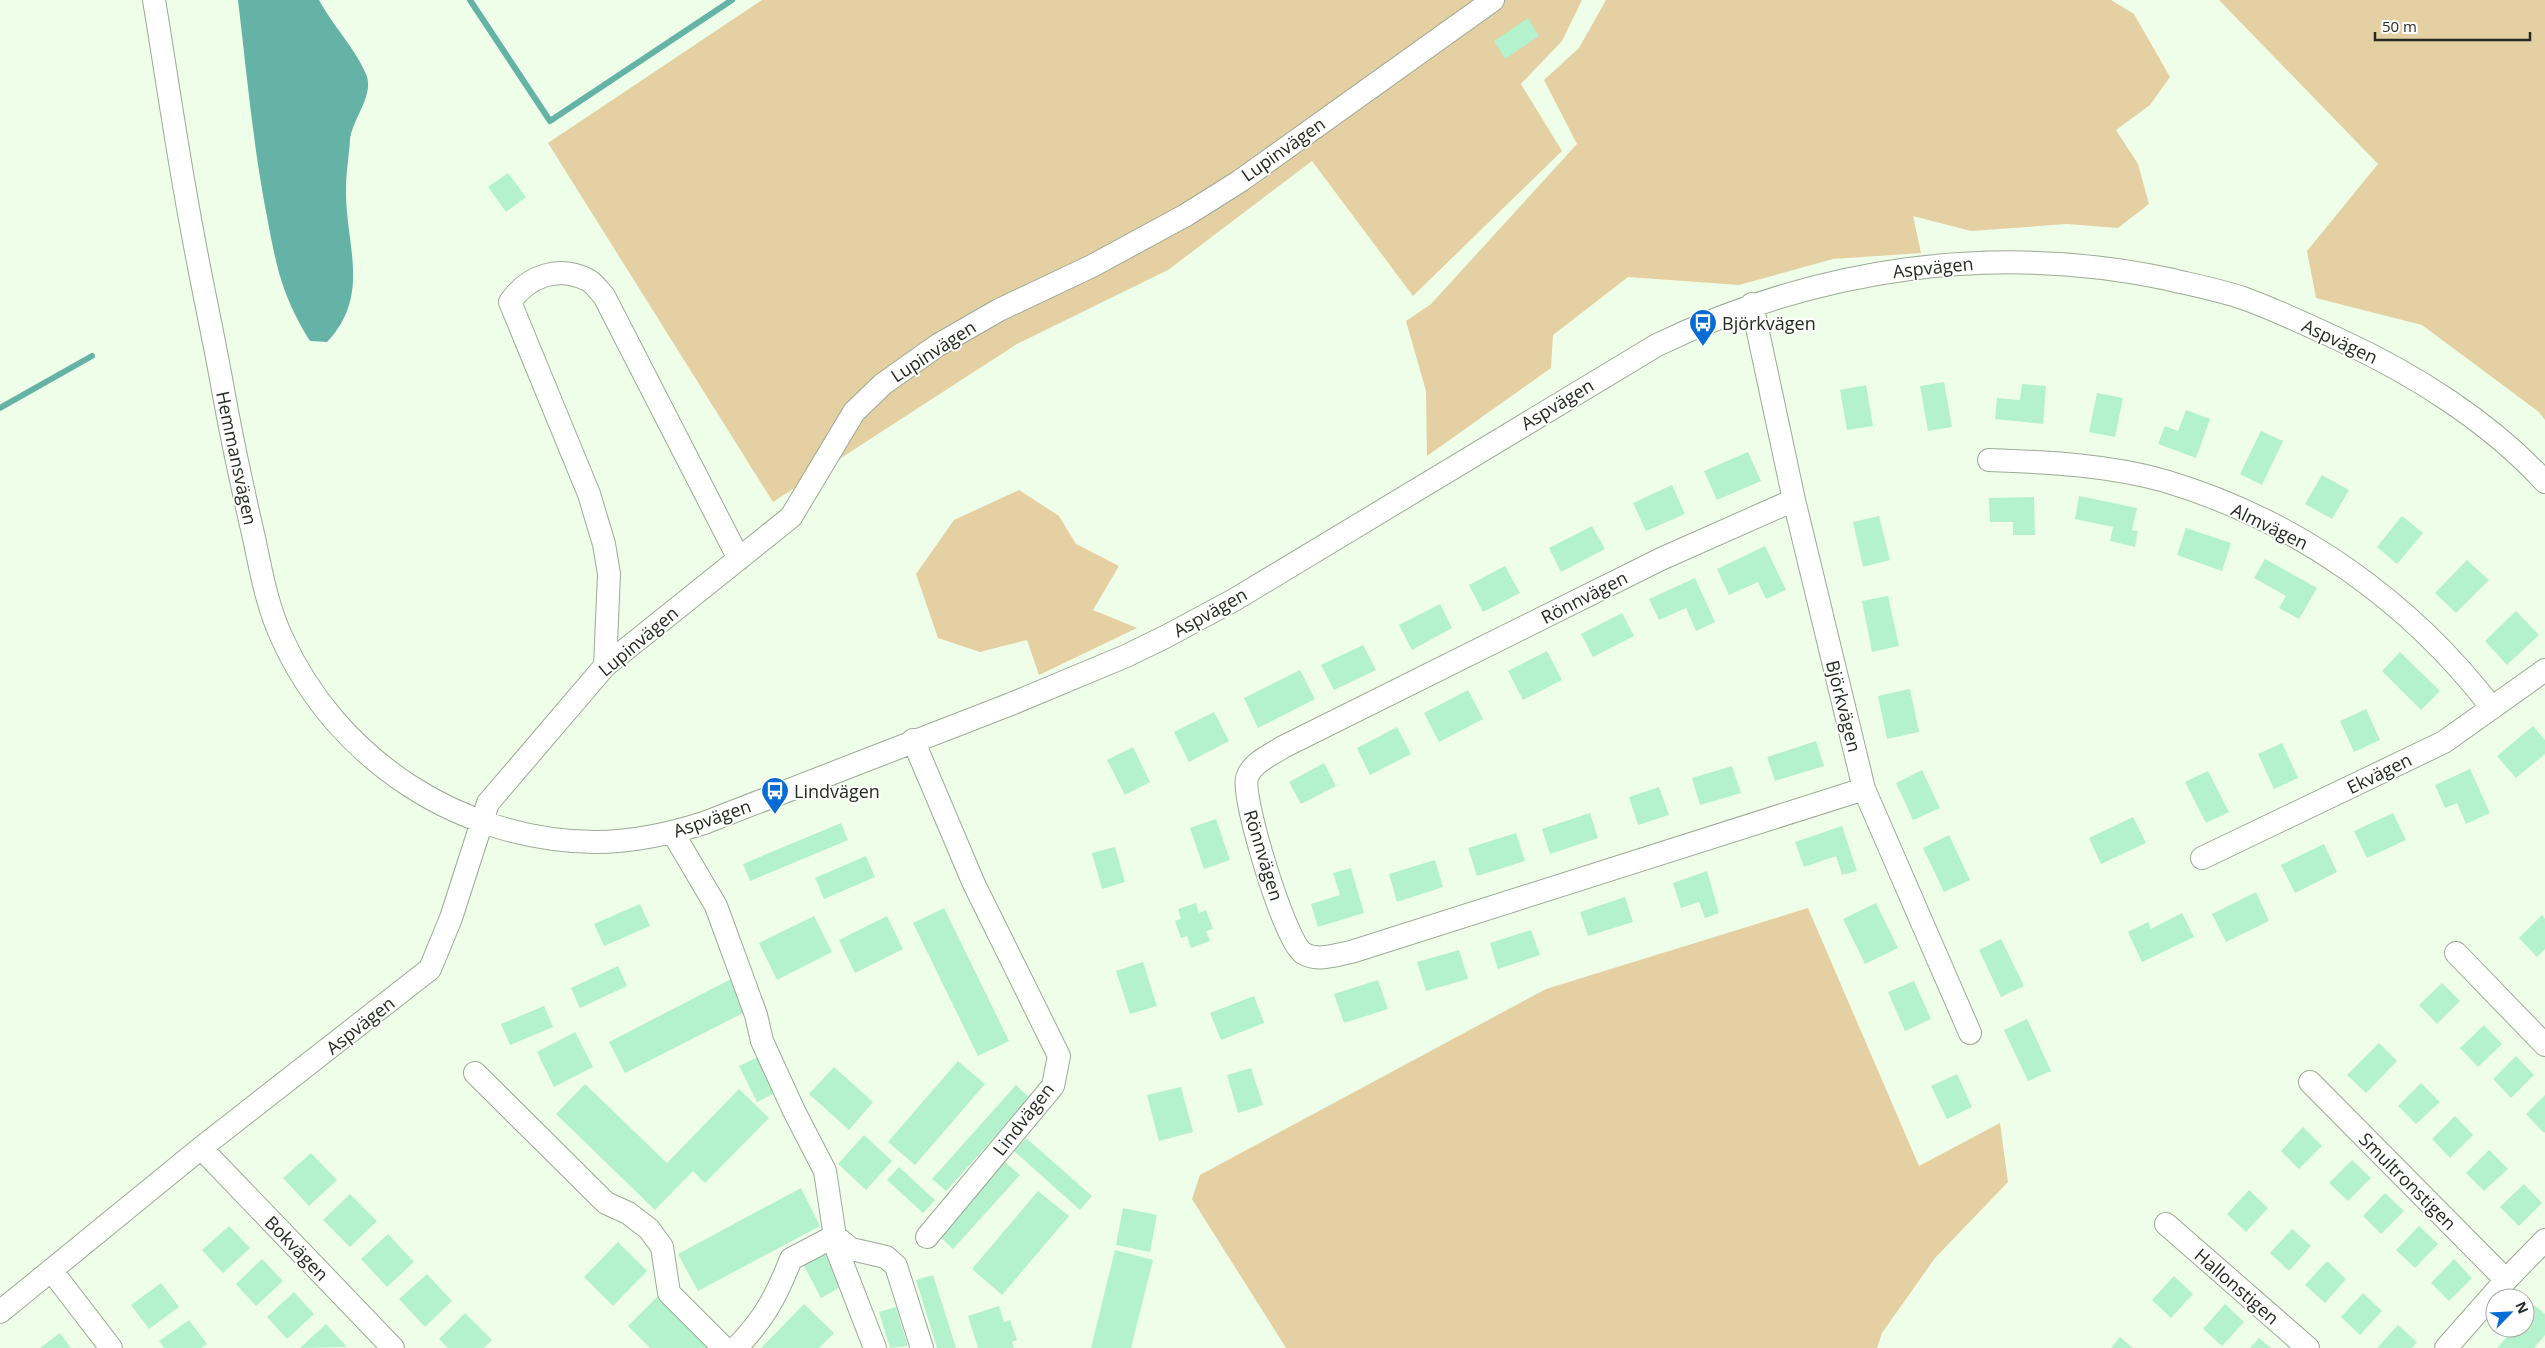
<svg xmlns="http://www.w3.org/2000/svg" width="2545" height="1348" font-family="'Open Sans',sans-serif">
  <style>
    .green { fill: #e4d0a2 }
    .water { fill: #65b3a7 }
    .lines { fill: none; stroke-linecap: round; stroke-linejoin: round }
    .stream { stroke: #65b3a7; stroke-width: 6 }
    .building { fill: #b4f2ce }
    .minor-casing { stroke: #9ca995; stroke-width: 24 }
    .minor { stroke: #fff; stroke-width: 22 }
    .labels { text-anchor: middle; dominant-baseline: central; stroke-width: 4; stroke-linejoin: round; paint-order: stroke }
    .street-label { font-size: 18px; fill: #242921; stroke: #fff }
    .poi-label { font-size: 18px; fill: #242921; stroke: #fff; text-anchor: start }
  </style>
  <rect width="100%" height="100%" fill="#effee8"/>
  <!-- green -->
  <path class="green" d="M 762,0 L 1582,0 L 1562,41 L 1521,84 L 1562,151 L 1413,296 L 1312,161 L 1168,270 L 1017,344 L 773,502 L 548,143 Z
    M 1606,0 L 2111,0 L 2134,14 L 2170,77 L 2150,105 L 2116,130 L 2138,164 L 2149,204 L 2118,228 L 2067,224 L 1971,231 L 1913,216 L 1921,253 L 1833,259 L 1739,285 L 1628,277 L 1553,335 L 1551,368 L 1427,456 L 1426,391 L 1406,321 L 1431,304 L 1577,144 L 1544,80 L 1579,48 Z
    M 2219,0 L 2545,0 L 2545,420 L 2539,412 L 2422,325 L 2316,298 L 2307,251 L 2378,164 Z
    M 1019,490 L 1059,516 L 1076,544 L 1119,566 L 1093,610 L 1137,628 L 1039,675 L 1027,640 L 980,652 L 938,638 L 916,574 L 954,520 Z
    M 1808,908 L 1919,1166 L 2000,1123 L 2008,1182 L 1935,1258 L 1882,1333 L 1877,1348 L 1286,1348 L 1192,1199 L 1200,1175 L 1546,989 Z"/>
  <!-- water -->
  <path class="water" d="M 238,0 L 319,0 C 332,24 356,50 366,74 C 375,95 352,119 350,140 C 349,156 346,173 346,189 C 345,243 372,295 327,342 L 310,341 C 278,290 275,257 264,201 C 252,134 246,67 238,0 Z"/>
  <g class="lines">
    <!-- stream -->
    <path class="stream" d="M 470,0 L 550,121 L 732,0
      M 0,408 L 92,356"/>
  </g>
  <!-- building -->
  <path class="building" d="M 1528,18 L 1539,36 L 1505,59 L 1494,41 Z
    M 508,173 L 526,197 L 506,212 L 488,187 Z
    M 1944,382 L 1952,427 L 1928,431 L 1920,386 Z
    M 2022,384 L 2046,386 L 2043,424 L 1995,419 L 1997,398 L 2020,400 Z
    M 1866,385 L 1873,426 L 1847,430 L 1840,390 Z
    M 2097,393 L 2123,398 L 2115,437 L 2089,432 Z
    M 2186,410 L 2210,419 L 2196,458 L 2158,444 L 2165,426 L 2178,431 Z
    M 2261,431 L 2283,441 L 2262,485 L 2240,474 Z
    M 1748,452 L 1761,481 L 1717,500 L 1704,471 Z
    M 2322,475 L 2349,490 L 2332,519 L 2305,504 Z
    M 1672,485 L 1685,514 L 1646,531 L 1633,503 Z
    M 2079,496 L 2137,508 L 2132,530 L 2138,531 L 2135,547 L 2110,541 L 2113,527 L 2075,519 Z
    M 2034,497 L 2035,535 L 2013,535 L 2013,522 L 1990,522 L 1989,498 Z
    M 1879,516 L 1890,560 L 1863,567 L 1853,522 Z
    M 2402,516 L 2423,533 L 2397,564 L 2377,547 Z
    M 1592,526 L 1605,549 L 1561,572 L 1549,548 Z
    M 2186,528 L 2231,543 L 2222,571 L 2177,555 Z
    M 1765,546 L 1786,590 L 1766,599 L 1758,582 L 1729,595 L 1717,569 Z
    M 2265,559 L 2317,588 L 2299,619 L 2279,608 L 2286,596 L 2254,578 Z
    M 2467,560 L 2489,580 L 2456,613 L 2435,593 Z
    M 1505,566 L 1520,593 L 1483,612 L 1469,585 Z
    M 1695,578 L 1715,622 L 1696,631 L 1686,608 L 1659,620 L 1649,599 Z
    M 1888,596 L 1899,646 L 1872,652 L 1862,601 Z
    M 1440,604 L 1452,628 L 1412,650 L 1399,625 Z
    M 2516,611 L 2539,635 L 2507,665 L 2485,641 Z
    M 1622,613 L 1634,636 L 1593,657 L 1581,634 Z
    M 1363,645 L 1376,670 L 1334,690 L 1321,665 Z
    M 1547,651 L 1562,680 L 1523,700 L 1508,671 Z
    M 2400,652 L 2440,691 L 2421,710 L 2382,671 Z
    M 1300,670 L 1315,699 L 1258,728 L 1244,698 Z
    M 1910,689 L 1919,732 L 1887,739 L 1878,696 Z
    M 1468,690 L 1483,719 L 1439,742 L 1424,713 Z
    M 2366,709 L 2380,740 L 2354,752 L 2340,721 Z
    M 1214,712 L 1229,741 L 1189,762 L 1174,732 Z
    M 2533,726 L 2545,740 L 2545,754 L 2516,778 L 2497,756 Z
    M 1397,727 L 1411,754 L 1370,775 L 1357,748 Z
    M 1816,741 L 1824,766 L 1775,781 L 1767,757 Z
    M 2282,743 L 2298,778 L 2274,789 L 2258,754 Z
    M 1133,747 L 1150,782 L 1125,795 L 1107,760 Z
    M 1324,763 L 1336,786 L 1301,804 L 1289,782 Z
    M 1732,766 L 1741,793 L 1700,805 L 1692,778 Z
    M 2470,769 L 2490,813 L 2466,824 L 2457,803 L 2445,808 L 2435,785 Z
    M 1922,770 L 1940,808 L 1913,820 L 1896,783 Z
    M 2208,771 L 2229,812 L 2206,823 L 2185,782 Z
    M 1659,787 L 1669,815 L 1638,825 L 1629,797 Z
    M 1590,813 L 1598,838 L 1550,854 L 1542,829 Z
    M 2393,813 L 2406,840 L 2367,858 L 2354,831 Z
    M 2133,817 L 2146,843 L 2101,864 L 2089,838 Z
    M 1216,819 L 1230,860 L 1204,869 L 1190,828 Z
    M 841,823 L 848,840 L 750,881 L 743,864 Z
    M 1842,826 L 1857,871 L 1842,875 L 1836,856 L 1804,867 L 1795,842 Z
    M 1516,833 L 1525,861 L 1477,876 L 1468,848 Z
    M 1949,835 L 1970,880 L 1944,892 L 1923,848 Z
    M 2324,844 L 2337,872 L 2295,893 L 2281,865 Z
    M 1115,847 L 1125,882 L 1102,889 L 1092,853 Z
    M 866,856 L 875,877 L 824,899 L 815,878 Z
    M 1435,860 L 1443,887 L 1397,902 L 1389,874 Z
    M 1351,868 L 1364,913 L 1318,927 L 1311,904 L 1340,895 L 1333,873 Z
    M 1707,871 L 1719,913 L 1705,918 L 1699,902 L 1681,908 L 1673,883 Z
    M 2256,892 L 2269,921 L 2226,942 L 2212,914 Z
    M 1625,897 L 1633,922 L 1588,936 L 1580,912 Z
    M 1196,903 L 1199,913 L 1206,910 L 1213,929 L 1206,931 L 1210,941 L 1191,948 L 1187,936 L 1181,938 L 1175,921 L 1181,919 L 1178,909 Z
    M 1876,903 L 1898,948 L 1865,964 L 1843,919 Z
    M 640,904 L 650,926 L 604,946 L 594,924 Z
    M 944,908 L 1009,1041 L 978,1056 L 913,923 Z
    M 2182,913 L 2194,937 L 2142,962 L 2128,932 L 2148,922 L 2151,929 Z
    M 2542,915 L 2545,919 L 2545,949 L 2537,957 L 2519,938 Z
    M 814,916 L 832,952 L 777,980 L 759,943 Z
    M 887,916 L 903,949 L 855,973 L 839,940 Z
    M 1531,930 L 1540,955 L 1498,969 L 1490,943 Z
    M 2001,939 L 2024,986 L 2001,997 L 1979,950 Z
    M 1459,950 L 1468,979 L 1426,991 L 1417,962 Z
    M 1143,962 L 1157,1006 L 1130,1014 L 1116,971 Z
    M 618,966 L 627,986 L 580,1008 L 571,988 Z
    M 733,978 L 749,1010 L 625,1073 L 609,1042 Z
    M 1378,980 L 1388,1009 L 1344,1023 L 1334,994 Z
    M 1914,981 L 1931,1019 L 1905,1031 L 1888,992 Z
    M 2442,983 L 2460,1001 L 2437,1024 L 2419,1005 Z
    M 1254,996 L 1264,1023 L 1221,1040 L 1210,1013 Z
    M 544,1006 L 553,1027 L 510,1045 L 501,1024 Z
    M 2027,1019 L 2051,1071 L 2028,1081 L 2004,1030 Z
    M 2484,1025 L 2502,1044 L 2478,1067 L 2460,1048 Z
    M 575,1032 L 593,1067 L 554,1087 L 537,1052 Z
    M 2379,1043 L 2397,1061 L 2366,1093 L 2347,1075 Z
    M 762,1055 L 779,1091 L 757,1102 L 739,1066 Z
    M 2516,1056 L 2534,1075 L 2511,1098 L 2493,1079 Z
    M 958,1061 L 985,1084 L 915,1165 L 888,1142 Z
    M 834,1067 L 873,1102 L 849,1130 L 809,1094 Z
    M 1251,1068 L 1263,1105 L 1238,1113 L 1227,1075 Z
    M 1957,1074 L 1972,1107 L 1947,1119 L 1931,1086 Z
    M 2421,1083 L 2440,1102 L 2416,1124 L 2398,1106 Z
    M 585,1084 L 667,1163 L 739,1089 L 769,1118 L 705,1183 L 693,1171 L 655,1210 L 556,1114 Z
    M 1016,1085 L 1030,1098 L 946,1191 L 932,1179 Z
    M 1181,1087 L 1193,1132 L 1159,1141 L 1147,1095 Z
    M 2545,1095 L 2545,1132 L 2544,1133 L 2526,1114 Z
    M 2455,1116 L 2473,1135 L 2450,1158 L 2432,1139 Z
    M 2303,1127 L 2322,1146 L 2299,1169 L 2281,1151 Z
    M 864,1135 L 892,1161 L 866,1190 L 838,1164 Z
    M 1026,1138 L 1092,1196 L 1080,1210 L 1014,1151 Z
    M 2489,1150 L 2508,1169 L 2484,1191 L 2466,1173 Z
    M 311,1153 L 337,1180 L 309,1206 L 283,1178 Z
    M 2352,1160 L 2371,1178 L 2348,1201 L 2329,1183 Z
    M 1005,1162 L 1020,1175 L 953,1249 L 939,1236 Z
    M 899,1167 L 935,1200 L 923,1213 L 887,1180 Z
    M 2524,1184 L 2542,1203 L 2519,1226 L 2500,1207 Z
    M 801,1188 L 820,1226 L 698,1291 L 678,1254 Z
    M 2249,1190 L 2268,1208 L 2246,1232 L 2227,1214 Z
    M 1038,1191 L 1069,1216 L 1002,1295 L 972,1269 Z
    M 2385,1193 L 2404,1211 L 2381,1234 L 2363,1216 Z
    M 350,1194 L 377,1221 L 350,1247 L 323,1220 Z
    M 1123,1208 L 1157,1215 L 1150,1252 L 1116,1245 Z
    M 229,1226 L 250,1248 L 223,1273 L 202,1250 Z
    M 2419,1226 L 2438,1244 L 2415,1268 L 2396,1250 Z
    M 2292,1229 L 2311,1246 L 2289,1271 L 2270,1253 Z
    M 388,1234 L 414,1262 L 387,1287 L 361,1259 Z
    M 618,1242 L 647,1271 L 613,1306 L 584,1277 Z
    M 825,1250 L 844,1285 L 821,1298 L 802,1262 Z
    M 1115,1250 L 1153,1260 L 1131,1348 L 1091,1348 Z
    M 262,1259 L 283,1281 L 256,1306 L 236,1284 Z
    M 2454,1259 L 2472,1278 L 2449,1301 L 2431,1283 Z
    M 2327,1261 L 2346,1279 L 2325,1303 L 2305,1285 Z
    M 427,1274 L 452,1301 L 425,1327 L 399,1299 Z
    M 933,1275 L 956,1348 L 937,1348 L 916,1280 Z
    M 2174,1276 L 2193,1294 L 2171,1318 L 2152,1300 Z
    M 161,1283 L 179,1307 L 149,1329 L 131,1305 Z
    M 294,1292 L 314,1314 L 287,1339 L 267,1317 Z
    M 2363,1293 L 2382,1311 L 2360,1335 L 2341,1317 Z
    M 659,1295 L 712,1348 L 650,1348 L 628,1326 Z
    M 804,1304 L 834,1333 L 819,1348 L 761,1348 Z
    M 2225,1304 L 2244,1322 L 2222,1346 L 2203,1329 Z
    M 2534,1305 L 2545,1314 L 2545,1335 L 2534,1348 L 2497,1348 L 2515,1328 L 2525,1328 L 2525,1316 Z
    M 999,1306 L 1004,1322 L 1010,1320 L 1017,1340 L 1012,1342 L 1014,1348 L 978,1348 L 968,1316 Z
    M 896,1307 L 908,1346 L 890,1348 L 879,1312 Z
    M 465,1313 L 492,1340 L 484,1348 L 448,1348 L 439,1339 Z
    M 189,1320 L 207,1344 L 201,1348 L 164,1348 L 159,1341 Z
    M 326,1324 L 347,1347 L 300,1348 Z
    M 2398,1325 L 2417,1342 L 2412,1348 L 2377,1348 Z
    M 60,1333 L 71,1348 L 40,1348 Z
    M 2120,1337 L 2133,1348 L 2111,1348 Z
    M 2259,1338 L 2271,1348 L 2250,1348 Z"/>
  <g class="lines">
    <defs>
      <path id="minor" d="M 154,0 C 167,78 178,157 193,235 C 202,285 213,334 222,384 C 231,435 242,486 254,538 C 261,571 267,606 282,638 C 337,760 461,841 596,842 C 633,842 669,834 704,823 L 1011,704 L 1126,656 L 1165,637 L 1234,600 L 1657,345 C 1817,268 1994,242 2168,279 C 2193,285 2219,290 2243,298 C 2276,310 2308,325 2340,340 C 2414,374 2490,422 2545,482
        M 1752,304 L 1794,500 L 1864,789 L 1970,1033
        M 1989,460 C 2047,462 2109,465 2165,481 C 2296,520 2410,601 2492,708
        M 1794,500 L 1661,559 L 1283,747 C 1271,755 1251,763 1247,778 C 1241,798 1286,944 1303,953 C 1317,962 1335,955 1351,952 L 1864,789
        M 605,666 L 609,574 L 604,544 L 589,494 L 510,302 C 528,276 558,265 588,280 C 594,283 599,291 604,296 L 739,559
        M 913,740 L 974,884 L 1059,1056 L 1053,1086 L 927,1237
        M 673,833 L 716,906 L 756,1015 L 762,1041 L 794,1111 L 825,1171 L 837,1250 L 875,1348
        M 2202,858 L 2444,742 L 2545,670
        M 2456,953 L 2545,1045
        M 475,1073 L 606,1203 L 628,1213 L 649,1229 L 662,1247 L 669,1293 L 724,1348
        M 2310,1082 L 2506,1280
        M 201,1148 L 393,1348
        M 2166,1224 L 2308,1348
        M 51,1270 L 111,1348
        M 0,1312 L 201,1148 L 430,969 L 451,918 L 488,803 L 605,666 L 791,517 L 854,412 L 883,384 L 938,345 L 999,310 L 1092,266 L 1186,215 L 1240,181 L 1493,0
        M 736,1348 C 764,1319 776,1297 791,1259 L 835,1236 L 851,1249 L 886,1257 L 896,1266 L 922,1348
        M 2446,1348 L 2506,1280 L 2545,1240"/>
    </defs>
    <!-- minor casing -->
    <use href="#minor" class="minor-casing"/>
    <!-- minor -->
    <use href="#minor" class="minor"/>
  </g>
  <!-- icons -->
  <defs>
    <symbol id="bus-pin" viewBox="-11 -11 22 30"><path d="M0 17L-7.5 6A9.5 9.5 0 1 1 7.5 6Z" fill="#046cd4" stroke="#fff"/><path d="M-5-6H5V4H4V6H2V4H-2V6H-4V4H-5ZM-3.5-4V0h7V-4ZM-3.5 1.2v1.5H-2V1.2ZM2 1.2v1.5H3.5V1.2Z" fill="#fff"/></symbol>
  </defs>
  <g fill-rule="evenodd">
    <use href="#bus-pin" x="1687" y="307" width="32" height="43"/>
    <use href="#bus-pin" x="759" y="775" width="32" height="43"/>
  </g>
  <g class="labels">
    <!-- street labels -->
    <g class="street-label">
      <text transform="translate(1283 149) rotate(-35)">Lupinvägen</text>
      <text transform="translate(1933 267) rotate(-6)">Aspvägen</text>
      <text transform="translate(2340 341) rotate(25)">Aspvägen</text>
      <text transform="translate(933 351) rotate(-33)">Lupinvägen</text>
      <text transform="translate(1557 404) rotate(-31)">Aspvägen</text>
      <text transform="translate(237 458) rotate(78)">Hemmansvägen</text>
      <text transform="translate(2270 526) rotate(26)">Almvägen</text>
      <text transform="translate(1584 597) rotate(-27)">Rönnvägen</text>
      <text transform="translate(1210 612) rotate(-29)">Aspvägen</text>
      <text transform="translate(638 641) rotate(-40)">Lupinvägen</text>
      <text transform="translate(1844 706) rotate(76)">Björkvägen</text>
      <text transform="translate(2379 773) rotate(-26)">Ekvägen</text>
      <text transform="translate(712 818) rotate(-19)">Aspvägen</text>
      <text transform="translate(1264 855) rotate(73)">Rönnvägen</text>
      <text transform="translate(360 1025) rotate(-38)">Aspvägen</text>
      <text transform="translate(1023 1119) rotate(-52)">Lindvägen</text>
      <text transform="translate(2408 1181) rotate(45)">Smultronstigen</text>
      <text transform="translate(297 1248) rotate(46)">Bokvägen</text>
      <text transform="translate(2237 1286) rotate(41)">Hallonstigen</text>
    </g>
    <!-- poi labels -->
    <g class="poi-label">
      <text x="1722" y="323">Björkvägen</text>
      <text x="794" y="791">Lindvägen</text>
    </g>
  </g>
  <!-- north arrow -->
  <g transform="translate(2510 1313) rotate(66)"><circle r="24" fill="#ffffff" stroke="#a7a9a6"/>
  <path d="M0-4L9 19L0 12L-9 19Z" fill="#046cd4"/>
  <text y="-8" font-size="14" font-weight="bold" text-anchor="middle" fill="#242921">N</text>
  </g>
  <!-- scale -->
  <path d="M2375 32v8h155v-8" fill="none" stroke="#242921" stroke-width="2.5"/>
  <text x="2382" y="32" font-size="15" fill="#242921" stroke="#ffffff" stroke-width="4" paint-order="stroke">50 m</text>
</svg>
